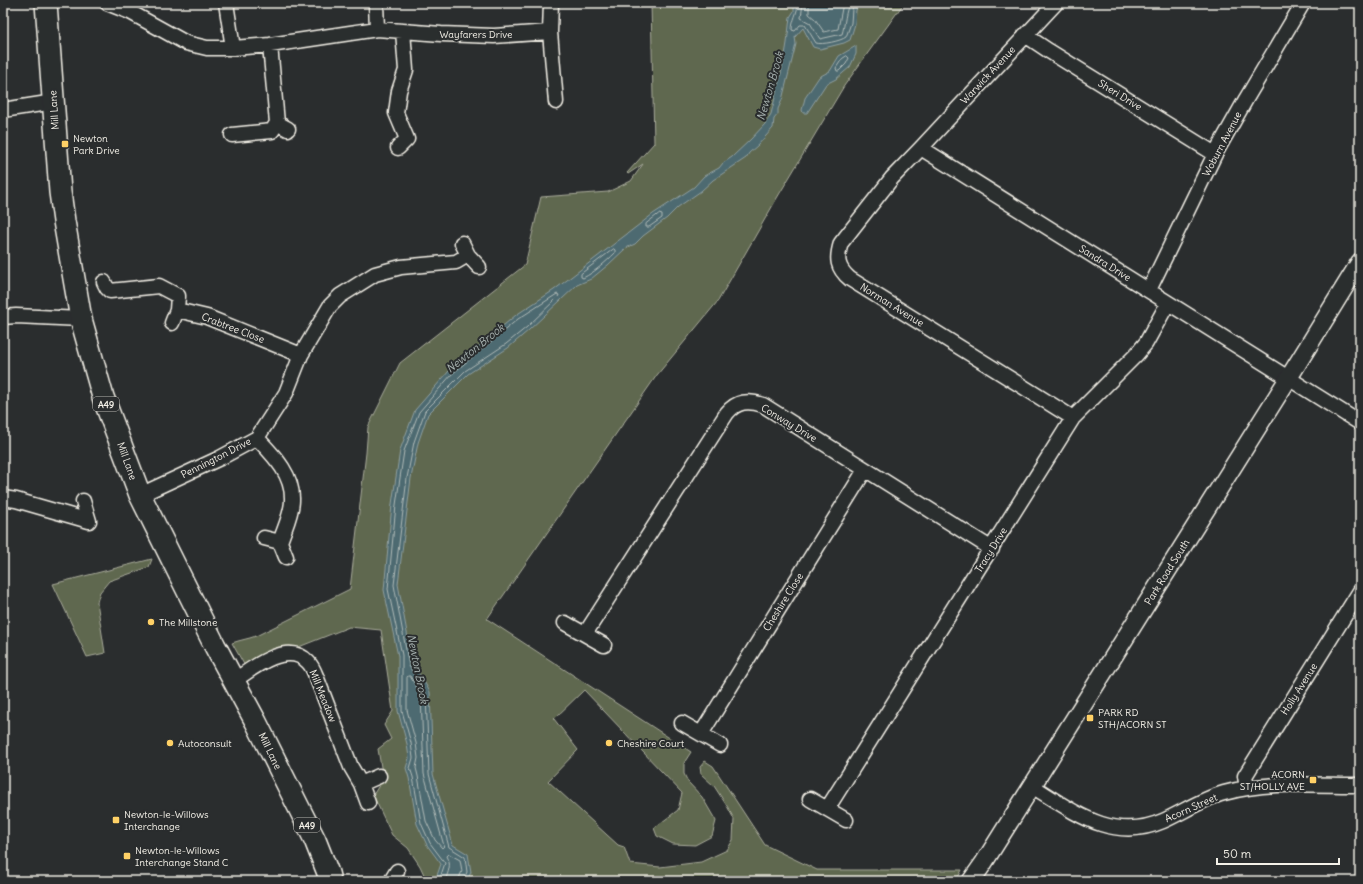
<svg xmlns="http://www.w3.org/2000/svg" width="1363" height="884" font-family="Delius,sans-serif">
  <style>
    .green { fill: #5f684f; stroke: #aaac9c }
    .water { fill: #4d6a71; stroke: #90a0a1 }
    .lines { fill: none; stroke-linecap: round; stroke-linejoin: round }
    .shore { stroke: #b1bbb8; stroke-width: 1 }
    .minor-casing { stroke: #f4f1e8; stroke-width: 17 }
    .tertiary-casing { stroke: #f4f1e8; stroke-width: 20 }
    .primary-casing { stroke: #f4f1e8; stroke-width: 24 }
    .minor { stroke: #2a2d2e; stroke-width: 14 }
    .tertiary { stroke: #2a2d2e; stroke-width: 17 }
    .primary { stroke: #2a2d2e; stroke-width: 21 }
    .poi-dot { fill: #ffd166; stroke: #2a2d2e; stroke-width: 1.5 }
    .labels { text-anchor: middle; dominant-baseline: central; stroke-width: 4; stroke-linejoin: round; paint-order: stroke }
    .shield { fill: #2a2d2e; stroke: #b7b6b0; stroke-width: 1 }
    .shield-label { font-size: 9px; font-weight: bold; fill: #f4f1e8 }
    .street-label { font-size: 10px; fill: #f4f1e8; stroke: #2a2d2e }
    .poi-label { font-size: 10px; fill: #f4f1e8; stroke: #2a2d2e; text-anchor: start }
    .water-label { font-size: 11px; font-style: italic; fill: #a9b4b2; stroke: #2a2d2e }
  </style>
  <rect width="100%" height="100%" fill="#2a2d2e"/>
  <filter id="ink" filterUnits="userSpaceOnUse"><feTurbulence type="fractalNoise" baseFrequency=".025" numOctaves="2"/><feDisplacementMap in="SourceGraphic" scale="8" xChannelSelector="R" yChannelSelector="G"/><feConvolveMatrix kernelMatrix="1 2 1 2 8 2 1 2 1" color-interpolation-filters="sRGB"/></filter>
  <g filter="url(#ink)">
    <!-- green -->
    <path class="green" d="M 651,3 L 904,3 L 844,86 L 777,198 L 718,301 L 657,375 L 487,619 L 691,752 L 684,763 L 684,774 L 688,782 L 702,797 L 716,821 L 712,836 L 695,845 L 673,844 L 657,836 L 654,828 L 678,810 L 682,793 L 584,690 L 554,719 L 578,750 L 548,781 L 618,845 L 624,847 L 630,864 L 660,867 L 701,862 L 727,850 L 733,840 L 734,819 L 727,806 L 714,786 L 701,774 L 700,767 L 705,761 L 713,766 L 765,845 L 817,870 L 962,870 L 956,881 L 427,881 L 420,866 L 408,848 L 392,835 L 373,795 L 383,779 L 378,749 L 391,739 L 384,725 L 393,711 L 381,630 L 349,627 L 246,668 L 232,643 C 240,640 248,639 256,636 L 350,589 L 366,453 L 368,427 L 400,363 L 525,265 L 541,197 L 608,192 L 631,181 L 643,164 L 628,174 L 627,173 L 654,143 Z
      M 152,559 L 149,567 L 109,581 L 100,592 L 97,602 L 105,653 L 87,657 L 53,584 Z"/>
    <!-- water -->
    <path class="water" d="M 794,3 L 862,3 L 856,10 L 855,24 L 850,40 L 844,43 L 820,49 L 813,47 L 803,28 L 795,37 L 796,44 L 782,100 L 778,109 L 778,114 L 774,119 L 773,128 L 758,145 L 749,153 L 746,158 L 713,180 L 701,191 L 678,207 L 667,218 L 643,236 L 635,244 L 626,248 L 608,265 L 591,279 L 577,285 L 529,330 L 508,348 L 468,374 L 428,414 L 418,443 L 411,478 L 398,584 L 413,665 L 422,678 L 430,692 L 433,774 L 453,845 L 468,854 L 471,872 L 467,881 L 435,881 L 441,864 L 427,845 L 417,824 L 409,778 L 406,768 L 409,758 L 407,744 L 398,711 L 398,656 L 384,590 L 392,504 L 400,450 L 415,410 L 449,371 L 516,315 L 554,290 L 653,214 L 694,187 L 704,176 L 719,168 L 723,163 L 732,157 L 751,139 L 765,124 L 771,114 L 784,61 L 787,43 L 790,17 L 794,11 Z
      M 856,46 L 856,54 L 850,67 L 836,79 L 826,84 L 807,113 L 803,113 L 802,110 L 805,98 L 819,77 L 830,71 L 839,56 Z"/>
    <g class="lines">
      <!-- shore -->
      <path class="shore" d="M 798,3 C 798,13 792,20 792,30 L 795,31 L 800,25 L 805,25 L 816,43 C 822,45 841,41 846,37 L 851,23 L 852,9 L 857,3
        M 803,3 L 801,18 L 810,23 L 820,39 L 842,34 C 845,25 845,10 850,3
        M 809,3 L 809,14 L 815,19 L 824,32 L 838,29 L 843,3
        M 847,56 L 849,58 L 846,64 L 839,71 L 837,71 L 836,68 L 842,59 Z
        M 659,214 L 662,215 L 662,218 L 649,227 L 646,227 L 646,224 Z
        M 614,249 L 615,250 L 615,253 C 606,262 595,272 583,278 L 581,277 L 581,274 Z
        M 408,676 L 410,676 L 421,695 L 424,774 L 444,846 L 442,848 L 435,840 L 426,821 L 418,776 L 416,768 L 418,758 L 416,743 L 407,710 L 407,678 Z
        M 439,881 L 445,863 L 430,843 L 421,823 L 413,777 L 410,768 L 413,758 L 411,743 L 402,711 L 402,655 L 388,589 L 396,505 L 404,451 L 419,412 L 452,374 L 518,319 L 557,294 L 559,295 L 558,297 L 527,327 L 506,344 L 465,371 L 425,411 L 414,442 L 407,478 L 394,585 L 409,666 L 426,694 L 429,774 L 449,847 L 465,857 L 467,872 L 463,881
        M 445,881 C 448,872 452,865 447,856 L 449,854 L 460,860 L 462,871 L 458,881"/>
      <defs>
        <path id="minor" d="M 107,3 L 130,12 L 186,43 L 207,48 L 233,48 L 270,45 L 377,29 L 441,34 L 494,36 L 550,32 L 556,102
          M 226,3 L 233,48
          M 376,3 L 377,29
          M 1056,3 L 921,148 L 892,178 L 841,243 C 836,259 837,268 850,279 L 1073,418
          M 550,32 L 551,3
          M 1025,35 L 1049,51 L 1215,154
          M 3,110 L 54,102
          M 277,123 L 288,129
          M 232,135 L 272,131 L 277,123 L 270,45
          M 398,148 L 407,139 L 396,113 L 399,91 L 406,70 L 403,31
          M 921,148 L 1360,423
          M 462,243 L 468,255
          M 104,282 L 107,288 L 110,291 L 159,286 L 178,296 L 177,310
          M 1149,290 L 1215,154 L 1246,99 L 1303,3
          M 3,317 L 16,316 L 81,319
          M 172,323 L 177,310 L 207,317 L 301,355
          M 257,438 C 273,455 293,474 292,500 C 292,514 284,529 280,542 L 286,557
          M 140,495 L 220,458 L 257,438 L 286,393 L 301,355 L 330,306 L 340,296 L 375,274 L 401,267 L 456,262 L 468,255 L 479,267
          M 3,498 L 16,500 L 89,521 L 83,501
          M 264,538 L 280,542
          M 565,623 L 604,645
          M 585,634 L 727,413 C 737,401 748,400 763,405 L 992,549
          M 234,681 C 252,668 288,640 308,662 C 312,666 314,671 316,676 L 351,767 L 361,784 L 368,803
          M 682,723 L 720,745
          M 701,734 L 865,470
          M 361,784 L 379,776
          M 1032,786 C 1074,812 1112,843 1163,821 C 1183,812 1202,799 1224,793 C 1267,781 1315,785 1360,785
          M 1247,788 L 1245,776 L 1360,591
          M 810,799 L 846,820
          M 827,809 L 1073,418 L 1136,355 L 1146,343 L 1168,303
          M 391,881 L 397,871"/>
        <path id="tertiary" d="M 971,881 L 983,864 L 1288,379 L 1360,262"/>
        <path id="primary" d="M 46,3 L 60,192 L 64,221 L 81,319 L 103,397 L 140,495 L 215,646 L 256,722 L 315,840 L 328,873 L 330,881"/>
      </defs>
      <!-- minor casing -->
      <use href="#minor" class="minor-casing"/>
      <!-- tertiary casing -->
      <use href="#tertiary" class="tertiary-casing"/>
      <!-- primary casing -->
      <use href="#primary" class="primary-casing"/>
      <!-- minor -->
      <use href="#minor" class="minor"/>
      <!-- tertiary -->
      <use href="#tertiary" class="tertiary"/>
      <!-- primary -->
      <use href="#primary" class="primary"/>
    </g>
  </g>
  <!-- markers -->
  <g class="poi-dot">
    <rect x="61" y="140" width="8" height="8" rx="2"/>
    <circle cx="151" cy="622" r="4"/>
    <rect x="1086" y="714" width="8" height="8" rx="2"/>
    <circle cx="170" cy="743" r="4"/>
    <circle cx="609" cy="743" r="4"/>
    <rect x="1309" y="776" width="8" height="8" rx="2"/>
    <rect x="112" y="816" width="8" height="8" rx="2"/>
    <rect x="123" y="852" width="8" height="8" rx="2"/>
  </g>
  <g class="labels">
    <!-- shield labels -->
    <g class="shield">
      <rect x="93" y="397" width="26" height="14" rx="3"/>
      <rect x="294" y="818" width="26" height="14" rx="3"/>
    </g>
    <g class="shield-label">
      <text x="106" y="404">A49</text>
      <text x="307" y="825">A49</text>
    </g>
    <!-- street labels -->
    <g class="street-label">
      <text x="476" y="34">Wayfarers Drive</text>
      <text transform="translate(988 75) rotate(-47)">Warwick Avenue</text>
      <text transform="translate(1120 95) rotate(32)">Sheri Drive</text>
      <text transform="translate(54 110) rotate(-94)">Mill Lane</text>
      <text transform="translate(1222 144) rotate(-62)">Woburn Avenue</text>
      <text transform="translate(1105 263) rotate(32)">Sandra Drive</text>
      <text transform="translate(892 305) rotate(32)">Norman Avenue</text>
      <text transform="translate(233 328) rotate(21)">Crabtree Close</text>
      <text transform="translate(789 423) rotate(31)">Conway Drive</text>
      <text transform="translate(216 458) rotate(-27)">Pennington Drive</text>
      <text transform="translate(127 461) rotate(70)">Mill Lane</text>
      <text transform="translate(991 550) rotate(-58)">Tracy Drive</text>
      <text transform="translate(1167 572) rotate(-58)">Park Road South</text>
      <text transform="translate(783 602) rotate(-58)">Cheshire Close</text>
      <text transform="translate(1299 689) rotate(-58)">Holly Avenue</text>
      <text transform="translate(323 696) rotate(68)">Mill Meadow</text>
      <text transform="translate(270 751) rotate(64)">Mill Lane</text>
      <text transform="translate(1191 808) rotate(-24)">Acorn Street</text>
    </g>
    <!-- poi labels -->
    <g class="poi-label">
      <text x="73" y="138">Newton<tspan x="73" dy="12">Park Drive</tspan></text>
      <text x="159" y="622">The Millstone</text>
      <text x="1098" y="712">PARK RD<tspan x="1098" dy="12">STH/ACORN ST</tspan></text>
      <text x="178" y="743">Autoconsult</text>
      <text x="617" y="743">Cheshire Court</text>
      <text x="1305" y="774" text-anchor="end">ACORN<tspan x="1305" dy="12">ST/HOLLY AVE</tspan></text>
      <text x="124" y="814">Newton-le-Willows<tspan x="124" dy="12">Interchange</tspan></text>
      <text x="135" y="850">Newton-le-Willows<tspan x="135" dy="12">Interchange Stand C</tspan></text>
    </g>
    <!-- water labels -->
    <g class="water-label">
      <text transform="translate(770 86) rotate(-74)">Newton Brook</text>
      <text transform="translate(475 348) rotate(-39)">Newton Brook</text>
      <text transform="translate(418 669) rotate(79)">Newton Brook</text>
    </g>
  </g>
  <!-- margin -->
  <rect width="1363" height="884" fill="none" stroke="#2a2d2e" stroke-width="16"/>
  <rect x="8" y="8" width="1347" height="868" fill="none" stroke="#f4f1e8" stroke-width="1.5" filter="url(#ink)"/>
  <!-- scale -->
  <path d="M1217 858v6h122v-6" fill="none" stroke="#f4f1e8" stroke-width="2"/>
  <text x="1223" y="858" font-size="12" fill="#f4f1e8" stroke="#2a2d2e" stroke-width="3" paint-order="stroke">50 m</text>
</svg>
